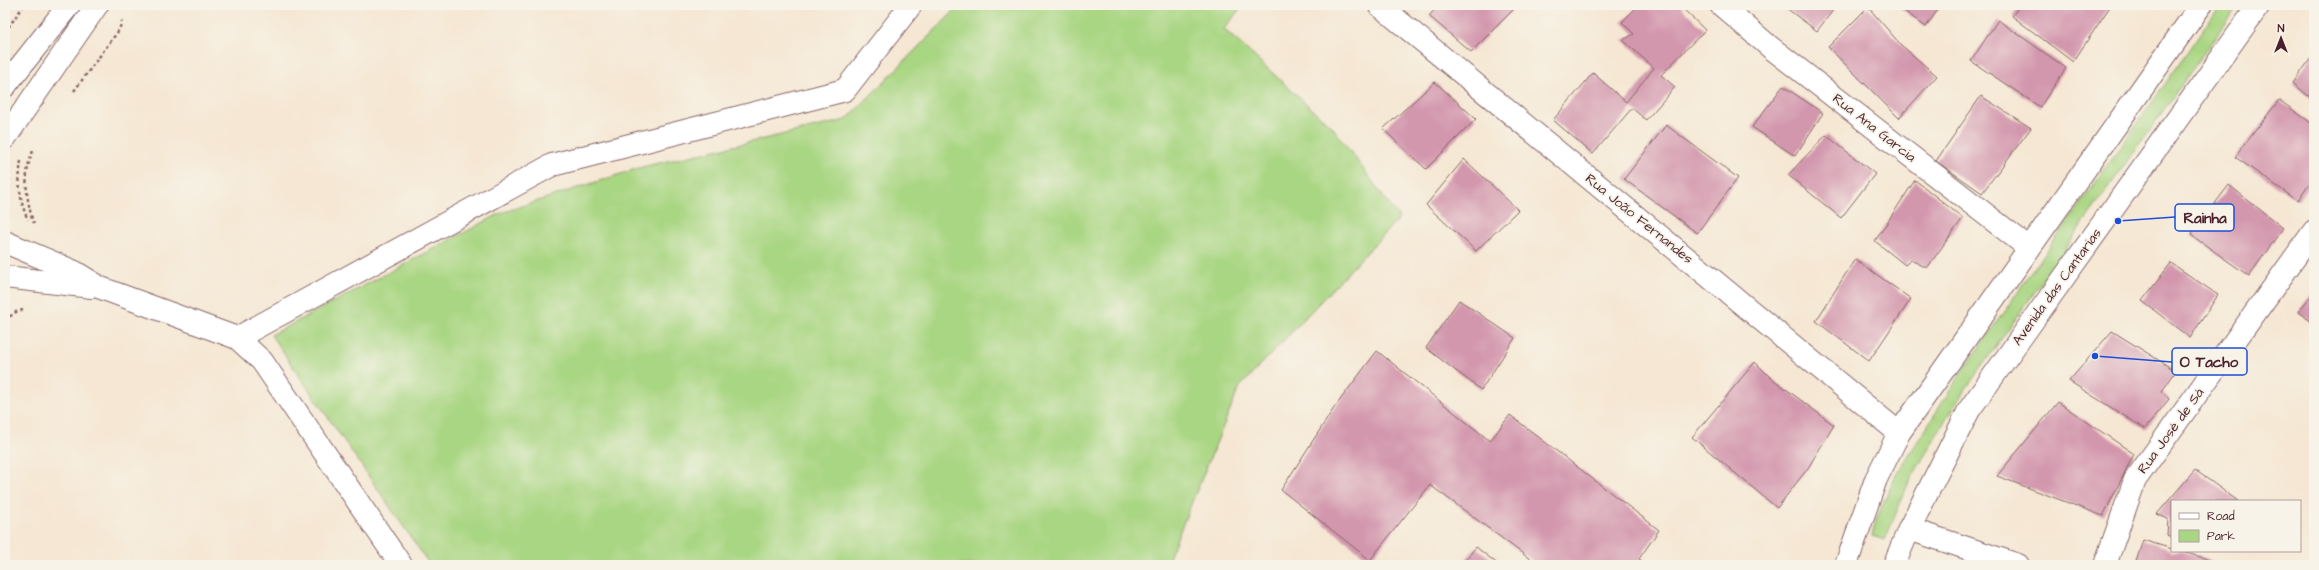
<svg xmlns="http://www.w3.org/2000/svg" width="2319" height="570" font-family="'Architects Daughter',sans-serif">
  <style>
    .green { fill: #a9d682; stroke: #7a7a56 }
    .building { fill: #d397ad }
    .lines { fill: none; stroke-linecap: round; stroke-linejoin: round }
    .minor-casing { stroke: #866566; stroke-width: 24 }
    .major-casing { stroke: #866566; stroke-width: 24 }
    .path { stroke: #866566; stroke-width: 2.5; stroke-dasharray: 3 3; stroke-linecap: butt }
    .minor { stroke: #fff; stroke-width: 22 }
    .major { stroke: #fff; stroke-width: 22 }
    .labels { text-anchor: middle; dominant-baseline: central; stroke-width: 3.5; stroke-linejoin: round; paint-order: stroke }
    .street-label { font-size: 14px; fill: #4a1f2b; stroke: #f7f3e8 }
    .leader { fill: none; stroke: #1d4ed8; stroke-width: 1.5 }
    .callout-dot { fill: #1d4ed8; stroke: #f7f3e8; stroke-width: 1.5 }
    .callout { fill: #f7f3e8; stroke: #1d4ed8; stroke-width: 1.5 }
    .callout-label { font-size: 15px; text-anchor: middle; font-weight: bold; fill: #4a1f2b }
  </style>
  <rect width="100%" height="100%" fill="#f7f3e8"/>
  <filter id="ink" filterUnits="userSpaceOnUse"><feTurbulence type="fractalNoise" baseFrequency=".025" numOctaves="2"/><feDisplacementMap in="SourceGraphic" scale="8" xChannelSelector="R" yChannelSelector="G"/><feConvolveMatrix kernelMatrix="1 2 1 2 8 2 1 2 1" color-interpolation-filters="sRGB"/></filter>
  <filter id="wash" filterUnits="userSpaceOnUse"><feTurbulence type="fractalNoise" baseFrequency=".012" numOctaves="4" result="noise"/><feDisplacementMap in="SourceGraphic" scale="16" xChannelSelector="R" yChannelSelector="G"/><feGaussianBlur stdDeviation="0.9" result="paint"/><feColorMatrix in="noise" values="0 0 0 0 0 0 0 0 0 0 0 0 0 0 0 0 0 1.4 0 .05"/><feComposite in="paint" operator="in"/></filter>
  <g filter="url(#wash)">
    <rect width="100%" height="100%" fill="#f5e7d3"/>
    <!-- green -->
    <path class="green" d="M 960,5 L 1243,5 L 1224,29 L 1334,129 L 1399,218 L 1239,388 L 1166,565 L 430,565 L 271,335 L 501,213 L 642,167 L 846,120 Z
      M 2221,5 L 2238,5 L 1953,407 L 1908,484 L 1885,540 L 1872,536 L 1876,520 L 1896,475 L 1967,364 Z"/>
    <g id="blocks">
      <!-- building -->
      <path class="building" d="M 1439,5 L 1518,5 L 1471,52 L 1429,16 Z
        M 1639,5 L 1679,5 L 1705,30 L 1661,75 L 1675,87 L 1646,120 L 1632,108 L 1593,154 L 1553,120 L 1593,73 L 1626,102 L 1654,68 L 1623,40 L 1634,34 L 1622,22 Z
        M 1782,5 L 1837,5 L 1817,31 Z
        M 1896,5 L 1941,5 L 1926,27 Z
        M 2020,5 L 2111,5 L 2073,62 L 2012,16 Z
        M 1868,7 L 1901,45 L 1937,76 L 1899,118 L 1828,47 Z
        M 1998,20 L 2066,68 L 2040,107 L 1971,61 Z
        M 2314,54 L 2314,101 L 2293,83 Z
        M 1435,82 L 1476,119 L 1426,169 L 1383,129 Z
        M 1783,86 L 1823,113 L 1795,156 L 1752,127 Z
        M 1981,96 L 2031,128 L 1982,193 L 1936,161 Z
        M 2279,100 L 2314,125 L 2314,177 L 2298,201 L 2235,157 Z
        M 1666,125 L 1738,178 L 1697,233 L 1624,179 Z
        M 1826,135 L 1875,174 L 1841,218 L 1788,175 Z
        M 1464,159 L 1518,210 L 1476,251 L 1426,205 Z
        M 1915,180 L 1963,218 L 1927,268 L 1911,260 L 1905,265 L 1875,241 Z
        M 2229,185 L 2283,228 L 2249,276 L 2191,235 Z
        M 1855,259 L 1911,299 L 1869,361 L 1816,321 Z
        M 2171,263 L 2218,295 L 2190,338 L 2142,301 Z
        M 2314,292 L 2314,324 L 2298,312 Z
        M 1459,300 L 1515,338 L 1481,390 L 1426,348 Z
        M 2112,331 L 2176,371 L 2162,391 L 2169,399 L 2145,429 L 2069,381 Z
        M 1377,351 L 1490,441 L 1510,415 L 1659,530 L 1639,559 L 1648,565 L 1538,565 L 1430,485 L 1370,560 L 1281,490 L 1334,408 Z
        M 1755,362 L 1770,377 L 1834,425 L 1808,468 L 1777,508 L 1692,437 Z
        M 2058,402 L 2134,454 L 2103,516 L 1997,476 Z
        M 2195,470 L 2238,501 L 2172,501 L 2172,537 L 2167,535 L 2168,519 L 2157,514 Z
        M 2143,540 L 2172,549 L 2172,551 L 2180,551 L 2204,558 L 2221,565 L 2135,565 Z
        M 1476,547 L 1499,565 L 1461,565 Z"/>
    </g>
  </g>
  <g filter="url(#ink)">
    <use href="#blocks" fill-opacity="0" stroke="#866566" stroke-width="1"/>
    <g class="lines">
      <defs>
        <path id="minor" d="M 1379,5 L 1899,433
          M 1721,5 L 1770,47 L 2029,248
          M 5,242 L 75,272 L 101,288 L 237,338 L 552,165 L 845,90 L 911,5
          M 5,277 L 92,287
          M 237,338 L 262,361 L 401,565
          M 1909,529 L 2018,565
          M 2105,565 L 2135,480 L 2314,231"/>
        <path id="major" d="M 5,86 L 69,5
          M 5,138 L 97,5
          M 1846,565 L 1876,479 L 1899,433 L 2201,5
          M 1894,565 L 1909,529 L 1969,410 L 2259,5"/>
      </defs>
      <!-- minor casing -->
      <use href="#minor" class="minor-casing"/>
      <!-- major casing -->
      <use href="#major" class="major-casing"/>
      <!-- path -->
      <path class="path" d="M 5,32 L 24,5
        M 74,91 L 119,30 L 122,21
        M 33,151 C 23,175 26,194 32,219 L 34,223
        M 21,161 C 18,182 19,200 28,220
        M 5,320 L 16,312 L 26,309"/>
      <!-- minor -->
      <use href="#minor" class="minor"/>
      <!-- major -->
      <use href="#major" class="major"/>
    </g>
  </g>
  <g class="labels">
    <!-- street labels -->
    <g class="street-label">
      <text transform="translate(1874 128) rotate(38)">Rua Ana Garcia</text>
      <text transform="translate(1639 219) rotate(39)">Rua João Fernandes</text>
      <text transform="translate(2057 287) rotate(-54)">Avenida das Cantarias</text>
      <text transform="translate(2171 431) rotate(-54)">Rua José de Sá</text>
    </g>
  </g>
  <!-- callouts -->
  <path class="leader" d="M2118 221L2175 217M2095 356L2172 362"/>
  <g class="callout-dot">
    <circle cx="2118" cy="221" r="4"/>
    <circle cx="2095" cy="356" r="4"/>
  </g>
  <g class="callout">
    <rect x="2175" y="204" width="59" height="27" rx="4"/>
    <rect x="2172" y="348" width="75" height="27" rx="4"/>
  </g>
  <g class="callout-label">
    <text x="2205" y="223">Rainha</text>
    <text x="2209" y="367">O Tacho</text>
  </g>
  <!-- margin -->
  <rect width="2319" height="570" fill="none" stroke="#f7f3e8" stroke-width="20"/>
  <!-- legend -->
  <rect x="2171" y="500" width="130" height="52" fill="#f7f3e8" stroke="#b29e9c"/>
  <rect x="2179" y="513" width="20" height="6" fill="#ffffff" stroke="#b29e9c"/>
  <text x="2207" y="520" font-size="12" fill="#4a1f2b">Road</text>
  <rect x="2179" y="530" width="20" height="12" fill="#a9d682" stroke="#b29e9c"/>
  <text x="2207" y="540" font-size="12" fill="#4a1f2b">Park</text>
  <!-- north arrow -->
  <g transform="translate(2281 38)" stroke="#f7f3e8" stroke-width="3" paint-order="stroke">
  <path d="M0-3L7 15L0 10L-7 15Z" fill="#4a1f2b"/>
  <text y="-6" font-size="11" font-weight="bold" text-anchor="middle" fill="#4a1f2b">N</text>
  </g>
</svg>
